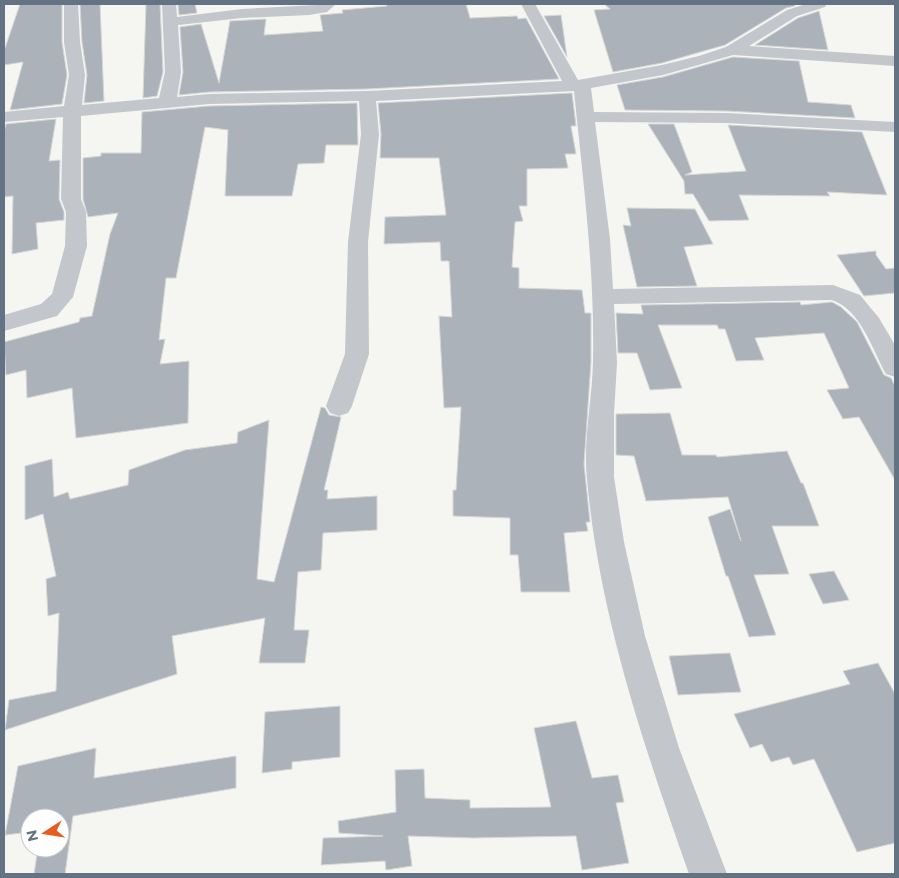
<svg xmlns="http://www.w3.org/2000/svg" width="899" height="878" font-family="Montserrat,sans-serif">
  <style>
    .building { fill: #abb2b9; stroke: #d7d7d5 }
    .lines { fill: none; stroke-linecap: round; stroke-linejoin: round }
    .street { fill: #c3c6ca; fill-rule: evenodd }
  </style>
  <rect width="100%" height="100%" fill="#f5f6f2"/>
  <!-- building -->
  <path class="building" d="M 20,4 L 62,4 L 62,42 L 67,75 L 62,104 L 10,110 L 23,62 L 4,65 L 4,51 Z
    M 80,4 L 100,4 L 104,101 L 84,103 L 87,75 L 82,42 Z
    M 146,4 L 160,4 L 163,72 L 157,96 L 143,98 Z
    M 178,4 L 195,4 L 197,13 L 179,15 Z
    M 386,4 L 466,4 L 470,18 L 517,16 L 518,19 L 526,18 L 559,79 L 367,89 L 209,92 L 179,95 L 183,72 L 180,27 L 201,24 L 219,83 L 230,21 L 266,19 L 264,35 L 323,31 L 320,15 L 343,13 L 342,10 L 387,6 Z
    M 604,4 L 794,4 L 795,6 L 786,8 L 725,45 L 662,63 L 613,72 L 594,10 L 610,9 Z
    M 819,11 L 828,50 L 755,45 L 798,18 Z
    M 561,15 L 567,57 L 544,16 Z
    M 733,57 L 799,61 L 808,102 L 851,105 L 855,118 L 727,111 L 625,110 L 617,85 L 663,77 Z
    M 572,93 L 576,126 L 571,126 L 576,154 L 565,154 L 568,168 L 527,169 L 527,206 L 519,206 L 523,221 L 515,222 L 512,267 L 519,268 L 519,288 L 582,290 L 585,313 L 591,313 L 591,362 L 584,464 L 590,522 L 586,522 L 588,531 L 564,533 L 570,592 L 521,592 L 518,555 L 510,555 L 510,518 L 453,516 L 453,490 L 456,490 L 461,407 L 444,408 L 439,316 L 452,317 L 449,261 L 441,261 L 440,242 L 384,244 L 385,217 L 446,215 L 439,158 L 380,158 L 381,134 L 378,103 Z
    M 357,103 L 358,145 L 326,145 L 324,163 L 298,164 L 292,196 L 225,196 L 228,130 L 205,127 L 176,278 L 166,278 L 159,340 L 165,339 L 160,364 L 189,361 L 188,423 L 76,438 L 72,388 L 27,398 L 26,370 L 6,375 L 4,342 L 79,322 L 80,318 L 92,316 L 110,234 L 118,213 L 88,217 L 83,199 L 83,158 L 101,156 L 101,153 L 141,153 L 142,112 L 209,106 Z
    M 56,119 L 49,161 L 60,160 L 59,199 L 64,212 L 64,220 L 36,223 L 38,249 L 12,254 L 13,196 L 4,197 L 4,132 L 6,124 Z
    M 648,124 L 674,124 L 692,172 L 685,175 L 746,171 L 728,125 L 862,132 L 887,195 L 827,192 L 830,196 L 739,195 L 749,220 L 709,221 L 693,194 L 685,194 L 684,181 Z
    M 627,208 L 695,209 L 713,244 L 684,247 L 697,286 L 637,287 L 623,225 L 631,226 Z
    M 876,251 L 876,255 L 886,269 L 895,268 L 895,293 L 864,296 L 837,255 Z
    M 800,302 L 801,305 L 832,302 L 841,307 L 857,322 L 884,375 L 891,378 L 895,386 L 895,480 L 859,417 L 843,419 L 827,390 L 849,388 L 824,333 L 755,338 L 764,360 L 736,361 L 725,329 L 719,329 L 717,325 L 658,325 L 682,388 L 650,390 L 637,353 L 618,353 L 616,313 L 643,314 L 641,305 Z
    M 321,407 L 325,408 L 329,415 L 341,417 L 324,490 L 328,490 L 327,499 L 377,496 L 377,530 L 323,533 L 321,570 L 298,572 L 294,630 L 309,630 L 305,663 L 259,663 L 265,618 L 172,636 L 177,674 L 5,730 L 9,700 L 56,691 L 59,613 L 48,616 L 46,579 L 56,576 L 43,514 L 25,520 L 25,466 L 52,459 L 54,497 L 68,492 L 70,499 L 128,485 L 129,470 L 185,450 L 237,443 L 238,432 L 269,420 L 257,579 L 274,582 Z
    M 670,413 L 682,455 L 716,455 L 717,457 L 787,451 L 801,483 L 803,483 L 819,526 L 772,526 L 789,574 L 754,575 L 776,635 L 749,637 L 728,576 L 726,576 L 708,517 L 730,509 L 741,541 L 728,497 L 646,501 L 634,456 L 616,455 L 616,414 Z
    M 834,571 L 849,600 L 823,604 L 809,574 Z
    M 730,653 L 741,692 L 678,695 L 669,656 Z
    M 878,663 L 895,694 L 895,843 L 857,852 L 814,759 L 793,765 L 789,757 L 771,762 L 762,744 L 750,748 L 734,714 L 850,684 L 843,671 Z
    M 340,706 L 340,757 L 292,762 L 292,769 L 262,773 L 265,712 Z
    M 576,721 L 592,778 L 618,775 L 624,802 L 616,803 L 629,863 L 582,870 L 576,836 L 473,838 L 408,836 L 412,866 L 386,870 L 385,861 L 321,865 L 323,838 L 383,836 L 339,833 L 338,821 L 396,812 L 395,770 L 424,769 L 425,798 L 470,800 L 470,808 L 551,807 L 534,728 Z
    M 96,748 L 94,778 L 236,756 L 236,788 L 73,816 L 65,874 L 34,874 L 38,848 L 60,848 L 60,818 L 30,818 L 30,832 L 5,835 L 18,766 Z"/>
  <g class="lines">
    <!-- street -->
    <path class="street" d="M 64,4 L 78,4 L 80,42 L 85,75 L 82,105 L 159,98 L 165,72 L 162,4 L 176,4 L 177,17 L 242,9 L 336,4 L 327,12 L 309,15 L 242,18 L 178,25 L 181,72 L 177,97 L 209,94 L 367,91 L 562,81 L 521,4 L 535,4 L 578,80 L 662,65 L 699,56 L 726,47 L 787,10 L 806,4 L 827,4 L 825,7 L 797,16 L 749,46 L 895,56 L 895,66 L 733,55 L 663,75 L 591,88 L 594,112 L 727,113 L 895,122 L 895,132 L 727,123 L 595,122 L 610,239 L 613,289 L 833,285 L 860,295 L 879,318 L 895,345 L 895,377 L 886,374 C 872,349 861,310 832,300 L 614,304 L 617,363 L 614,414 L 614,477 L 624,542 L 645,636 L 679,748 L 727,874 L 689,874 C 644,746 599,615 587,479 C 583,440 592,401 593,362 C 595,272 583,180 574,91 L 376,101 L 379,134 L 368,242 L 369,354 L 352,406 L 348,413 L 339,416 L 330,413 L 326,406 L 345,354 L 348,242 L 361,134 L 359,101 L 209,104 L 81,116 L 81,199 L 86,212 L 87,246 L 73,297 L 57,316 L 4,331 L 4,315 L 41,304 L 52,294 L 65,246 L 66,212 L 61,199 L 63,117 L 4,122 L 4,112 L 64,106 L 69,75 L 64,42 Z"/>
  </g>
  <!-- border -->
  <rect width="899" height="878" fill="none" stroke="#647384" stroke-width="10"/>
  <!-- north arrow -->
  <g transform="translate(45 833) rotate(258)"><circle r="24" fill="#ffffff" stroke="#c1c7ce"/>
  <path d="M0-4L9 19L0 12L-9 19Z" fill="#e55d22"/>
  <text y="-8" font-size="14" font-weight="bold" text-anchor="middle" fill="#647384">N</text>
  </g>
</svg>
